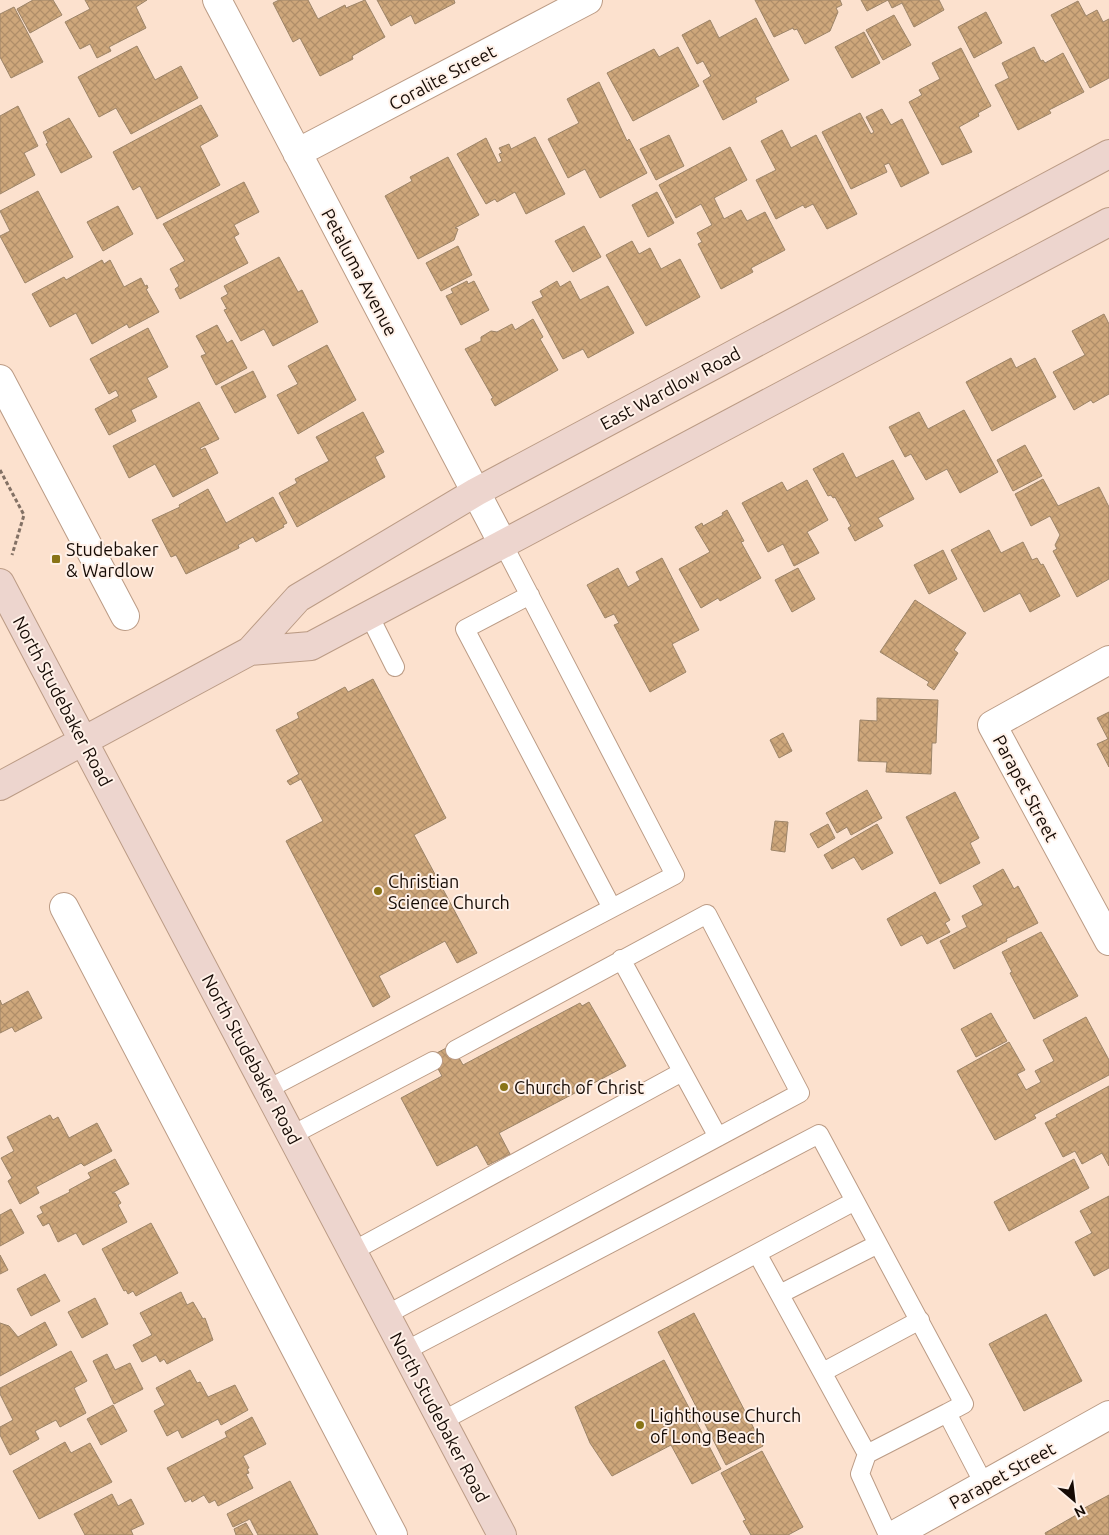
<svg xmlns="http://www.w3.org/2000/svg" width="1109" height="1535" font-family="Ubuntu,sans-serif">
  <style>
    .building { fill: url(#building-cross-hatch); stroke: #9c8468 }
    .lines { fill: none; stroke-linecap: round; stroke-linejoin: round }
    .lane-casing { stroke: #bb9b85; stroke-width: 20 }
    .street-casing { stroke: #bb9b85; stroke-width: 30 }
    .secondary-casing { stroke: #bb9b85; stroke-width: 30 }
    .path { stroke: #837165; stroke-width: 3; stroke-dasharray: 4 2.5; stroke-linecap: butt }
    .lane { stroke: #fff; stroke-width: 18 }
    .street { stroke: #fff; stroke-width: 28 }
    .secondary { stroke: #edd5ce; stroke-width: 28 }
    .poi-dot { fill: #897417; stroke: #fff1e8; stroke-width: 2 }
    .labels { text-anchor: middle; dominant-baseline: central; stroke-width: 4; stroke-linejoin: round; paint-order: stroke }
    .street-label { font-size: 18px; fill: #160b05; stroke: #fff1e8 }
    .poi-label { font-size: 18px; fill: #160b05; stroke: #fff1e8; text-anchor: start }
  </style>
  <defs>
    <pattern id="building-cross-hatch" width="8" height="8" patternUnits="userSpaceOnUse" patternTransform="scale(1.25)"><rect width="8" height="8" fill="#cea77b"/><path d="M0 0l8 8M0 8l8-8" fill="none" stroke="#b08e69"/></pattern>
  </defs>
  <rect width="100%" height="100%" fill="#fce1ce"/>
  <!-- building -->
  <path class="building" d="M 33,0 L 53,0 L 62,15 L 30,33 L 17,9 Z
    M 85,0 L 147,0 L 136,7 L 146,28 L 109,47 L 111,51 L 97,58 L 90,44 L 80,49 L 65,22 L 90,9 Z
    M 279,0 L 308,0 L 318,19 L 345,5 L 346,8 L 365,0 L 385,37 L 352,56 L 353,59 L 320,76 L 300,38 L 293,42 L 273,3 Z
    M 377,0 L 454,0 L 455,3 L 415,24 L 411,15 L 391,26 Z
    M 755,0 L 840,0 L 842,5 L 836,8 L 838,12 L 830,31 L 805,44 L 797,29 L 794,30 L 793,28 L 774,37 Z
    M 861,0 L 888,0 L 867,11 Z
    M 888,0 L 939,0 L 944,10 L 914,27 L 902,3 L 892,8 Z
    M 1078,1 L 1086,16 L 1097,10 L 1103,22 L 1109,19 L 1109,78 L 1090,88 L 1051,15 Z
    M 14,7 L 43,62 L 11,78 L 0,57 L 0,14 Z
    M 986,12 L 1002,43 L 974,58 L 958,27 Z
    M 894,15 L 911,45 L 883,60 L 866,30 Z
    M 756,18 L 789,80 L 755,98 L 757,102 L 723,120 L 703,81 L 711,76 L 703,61 L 697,64 L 682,35 L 710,20 L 719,38 Z
    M 864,32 L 880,63 L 852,78 L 835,47 Z
    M 137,46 L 155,80 L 181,66 L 198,98 L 131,134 L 116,108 L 99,117 L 78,77 Z
    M 678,47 L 699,86 L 633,121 L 607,73 L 654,49 L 659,57 Z
    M 1034,47 L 1041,61 L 1043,60 L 1045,63 L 1063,53 L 1084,92 L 1049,110 L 1051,113 L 1018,130 L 995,85 L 1009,78 L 1002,63 Z
    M 961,48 L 991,106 L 978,113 L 979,116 L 959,127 L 972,152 L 942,165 L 909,102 L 922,95 L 919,90 L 940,79 L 932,63 Z
    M 599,82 L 627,141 L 629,139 L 647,173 L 600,198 L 585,169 L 568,178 L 548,139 L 579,123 L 567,99 Z
    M 201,105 L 218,136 L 200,146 L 220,185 L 157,219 L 140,186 L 133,190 L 113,152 Z
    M 18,106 L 38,146 L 24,153 L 35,175 L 0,194 L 0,116 Z
    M 882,109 L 891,125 L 902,119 L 929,173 L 901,187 L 889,163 L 884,165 L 887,172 L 851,189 L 822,132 L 860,113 L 871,134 L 874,132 L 866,117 Z
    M 69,118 L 92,157 L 61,173 L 46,144 L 48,143 L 43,132 Z
    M 782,130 L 791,148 L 816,135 L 857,214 L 827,229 L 813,204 L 805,208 L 803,205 L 776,219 L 756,180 L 776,170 L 761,141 Z
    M 669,135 L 684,166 L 656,180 L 640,149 Z
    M 535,137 L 565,194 L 526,214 L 515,192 L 497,202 L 495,199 L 486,204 L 457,154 L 486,138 L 498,163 L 502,161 L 499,154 L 502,153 L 499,148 L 509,144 L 511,149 Z
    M 730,147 L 747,180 L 714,198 L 724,219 L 741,210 L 747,221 L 765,212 L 785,250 L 751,268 L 753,272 L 721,289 L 698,244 L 702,242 L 697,233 L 712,225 L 701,204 L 676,218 L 659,185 Z
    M 448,157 L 479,215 L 455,228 L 458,229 L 454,240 L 418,259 L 385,196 L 412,181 L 410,177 Z
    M 244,182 L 259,212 L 234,225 L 239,234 L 234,237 L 248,263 L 180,299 L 175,289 L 179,286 L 170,269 L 185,261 L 163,224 Z
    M 38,191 L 73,257 L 25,283 L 0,236 L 10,231 L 0,211 Z
    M 657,192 L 674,223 L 648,237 L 632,205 Z
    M 118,206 L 133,234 L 103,251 L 87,222 Z
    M 584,226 L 601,257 L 573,272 L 555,241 Z
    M 632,241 L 639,254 L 650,248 L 661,269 L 680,259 L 700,297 L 646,326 L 606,255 Z
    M 458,246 L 472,275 L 441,291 L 426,263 Z
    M 279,257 L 298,292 L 302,290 L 318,322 L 273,346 L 264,329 L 241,341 L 224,310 L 227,309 L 221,298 L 228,294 L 224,286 Z
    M 102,260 L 104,264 L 110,260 L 124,287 L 141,278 L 145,286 L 147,285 L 148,288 L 146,289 L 159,312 L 129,328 L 127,324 L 92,344 L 76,313 L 50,327 L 32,294 L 64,277 L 66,280 Z
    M 467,281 L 468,284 L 474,281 L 489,310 L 461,325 L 446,296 L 453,293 L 451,289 Z
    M 557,281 L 560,287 L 570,281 L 580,300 L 608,286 L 634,333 L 588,358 L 583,349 L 563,359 L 532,302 L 543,297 L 540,291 Z
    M 1104,314 L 1109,324 L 1109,394 L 1093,403 L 1091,400 L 1074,410 L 1053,372 L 1085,355 L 1072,331 Z
    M 533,319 L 543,337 L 540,339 L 558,370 L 495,406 L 491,399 L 493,398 L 465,349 L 481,341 L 481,337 L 491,331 L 497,332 L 512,324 L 515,330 Z
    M 217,325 L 227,343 L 232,340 L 247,368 L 216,385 L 201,356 L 206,354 L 196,336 Z
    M 148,328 L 168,367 L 147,378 L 157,397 L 131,410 L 136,421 L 109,435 L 95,409 L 119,396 L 116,390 L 109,394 L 90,359 Z
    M 327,345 L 356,400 L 298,434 L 277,395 L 298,384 L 288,366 Z
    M 1011,358 L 1016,368 L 1035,358 L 1056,397 L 992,431 L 966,382 Z
    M 253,371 L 266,397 L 235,413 L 221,387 Z
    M 199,402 L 219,439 L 200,448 L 201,450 L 205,448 L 218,473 L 173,497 L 155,464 L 129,478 L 113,446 Z
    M 964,410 L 998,472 L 960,493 L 947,469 L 926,480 L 911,454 L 905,457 L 889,427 L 919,412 L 928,429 Z
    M 363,412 L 384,452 L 375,457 L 385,477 L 297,527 L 279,493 L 297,483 L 295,479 L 329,461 L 316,437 Z
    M 1025,445 L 1042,476 L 1013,491 L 997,460 Z
    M 843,453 L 856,478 L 893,460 L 914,499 L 878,518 L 883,526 L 855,541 L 848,528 L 851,526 L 835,497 L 833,498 L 831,495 L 828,496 L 813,469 Z
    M 1043,479 L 1058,506 L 1099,487 L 1109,507 L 1109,579 L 1077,597 L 1053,551 L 1057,549 L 1055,545 L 1060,535 L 1050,516 L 1031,526 L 1015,494 Z
    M 807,480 L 828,520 L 807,532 L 819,553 L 794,566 L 783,544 L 768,552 L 742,503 L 782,482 L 787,491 Z
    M 208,489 L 226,523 L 273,497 L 287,523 L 283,525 L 284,527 L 256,542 L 253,537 L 238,545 L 239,548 L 186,574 L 176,555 L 171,557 L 152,520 L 180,507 L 179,505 Z
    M 727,510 L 744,541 L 741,542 L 761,578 L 720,601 L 718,598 L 701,608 L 679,569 L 710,552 L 695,527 L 702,523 L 703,526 L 723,515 L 722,513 Z
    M 989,530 L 1001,553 L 1023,542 L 1032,560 L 1037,558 L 1041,565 L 1043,564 L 1060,596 L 1030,612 L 1020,593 L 984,612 L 951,550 Z
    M 943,550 L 957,579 L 929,594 L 914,565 Z
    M 662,558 L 699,630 L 672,644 L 686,672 L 650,692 L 614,625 L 619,623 L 614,614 L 605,618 L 587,585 L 618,568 L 628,587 L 640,580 L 636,572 Z
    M 798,568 L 815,599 L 792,612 L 775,580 Z
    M 915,600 L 966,633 L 954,650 L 958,653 L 934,690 L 927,685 L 929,682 L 880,652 Z
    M 373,679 L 446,818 L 414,835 L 477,953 L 457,963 L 445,941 L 379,976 L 390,997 L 373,1007 L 286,841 L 323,821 L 301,779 L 290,785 L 287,781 L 299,774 L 276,730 L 299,718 L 297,713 L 345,687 L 348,692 Z
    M 877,698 L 938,700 L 936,743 L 932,743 L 931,774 L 886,772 L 887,762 L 858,761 L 860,720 L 877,721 Z
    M 1109,712 L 1109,767 L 1097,744 L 1108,739 L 1097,718 Z
    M 783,733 L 792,751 L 779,758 L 770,740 Z
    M 867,790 L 882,818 L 851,835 L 847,827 L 837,833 L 826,813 Z
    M 955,792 L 979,838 L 970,843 L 980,863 L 940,884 L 906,817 Z
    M 775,821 L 788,822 L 785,852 L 771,850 Z
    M 828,824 L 835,838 L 818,848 L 810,834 Z
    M 877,824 L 893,853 L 862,870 L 854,857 L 832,869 L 824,855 Z
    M 1003,869 L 1014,889 L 1018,886 L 1038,923 L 1006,939 L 1007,941 L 954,969 L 940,941 L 967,927 L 962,916 L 983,905 L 973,886 Z
    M 935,892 L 950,920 L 945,923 L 950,932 L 927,944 L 922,935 L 901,946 L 887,919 Z
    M 1041,932 L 1078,996 L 1034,1019 L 1010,973 L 1012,972 L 1002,952 Z
    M 28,991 L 42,1018 L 15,1032 L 12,1027 L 0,1033 L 0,1000 L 2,1005 Z
    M 589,1002 L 626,1066 L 499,1133 L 510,1154 L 488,1165 L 477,1145 L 437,1166 L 401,1098 L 442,1076 L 431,1056 L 452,1045 L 463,1065 L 580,1003 L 582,1006 Z
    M 991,1013 L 1007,1041 L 976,1057 L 961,1029 Z
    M 1086,1017 L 1109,1060 L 1109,1075 L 1034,1115 L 1036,1118 L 995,1140 L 957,1071 L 1009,1042 L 1025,1070 L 1017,1074 L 1026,1090 L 1041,1082 L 1035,1071 L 1054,1061 L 1043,1040 Z
    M 1109,1086 L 1109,1166 L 1102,1153 L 1082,1164 L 1075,1151 L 1063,1157 L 1045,1123 L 1057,1117 L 1056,1115 Z
    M 50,1115 L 53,1120 L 58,1117 L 69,1138 L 97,1123 L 112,1151 L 84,1166 L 81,1163 L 36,1187 L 39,1193 L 20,1204 L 8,1181 L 12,1178 L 1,1158 L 14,1151 L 7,1137 Z
    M 115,1159 L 129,1184 L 112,1193 L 115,1193 L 121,1203 L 118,1205 L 127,1222 L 83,1245 L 76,1233 L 58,1242 L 49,1223 L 43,1226 L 37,1216 L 43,1213 L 40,1207 L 70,1192 L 69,1190 L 91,1178 L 88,1173 Z
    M 1074,1159 L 1089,1188 L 1009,1231 L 994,1202 Z
    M 1109,1196 L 1109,1268 L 1094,1276 L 1075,1242 L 1092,1233 L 1080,1211 Z
    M 11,1209 L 24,1233 L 0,1246 L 0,1215 Z
    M 151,1223 L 178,1273 L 136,1296 L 133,1291 L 128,1294 L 126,1290 L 124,1291 L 102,1249 Z
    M 0,1255 L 8,1270 L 0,1274 Z
    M 45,1274 L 60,1301 L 31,1316 L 17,1289 Z
    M 181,1292 L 187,1305 L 193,1302 L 203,1319 L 205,1318 L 213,1340 L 167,1364 L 164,1359 L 160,1362 L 156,1355 L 142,1362 L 133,1345 L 152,1335 L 140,1313 Z
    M 95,1298 L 108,1324 L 82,1338 L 68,1312 Z
    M 694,1313 L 763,1446 L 726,1465 L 658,1332 Z
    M 1046,1314 L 1082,1381 L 1024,1411 L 989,1344 Z
    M 45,1322 L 57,1345 L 0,1376 L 0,1323 L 9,1326 L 18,1337 Z
    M 71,1351 L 87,1381 L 74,1388 L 86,1413 L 60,1427 L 56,1420 L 35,1431 L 39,1439 L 10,1455 L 0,1435 L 0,1427 L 13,1420 L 0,1394 L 0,1388 Z
    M 107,1354 L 115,1370 L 130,1363 L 143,1389 L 114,1404 L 93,1361 Z
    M 664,1360 L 721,1469 L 692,1484 L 671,1445 L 612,1476 L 590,1443 L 575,1407 Z
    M 190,1370 L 197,1383 L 200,1382 L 208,1397 L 235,1385 L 248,1410 L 221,1425 L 218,1419 L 182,1438 L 178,1430 L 167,1436 L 154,1411 L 165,1405 L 156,1388 Z
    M 113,1405 L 127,1431 L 101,1445 L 87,1419 Z
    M 252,1417 L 266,1444 L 243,1456 L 249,1468 L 247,1469 L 249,1473 L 246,1474 L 253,1488 L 218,1506 L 215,1500 L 209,1503 L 204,1495 L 192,1502 L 191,1499 L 185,1502 L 167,1468 L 227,1437 L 225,1432 Z
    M 65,1442 L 71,1453 L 90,1443 L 112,1482 L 39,1519 L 13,1471 Z
    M 762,1451 L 803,1527 L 788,1535 L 751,1535 L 743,1521 L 746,1520 L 721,1473 Z
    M 290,1481 L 318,1535 L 258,1535 L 250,1519 L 233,1527 L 227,1514 Z
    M 112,1494 L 118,1506 L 131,1499 L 144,1524 L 131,1530 L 133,1535 L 85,1535 L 74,1514 Z
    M 1109,1495 L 1109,1535 L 1046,1535 L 1045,1533 L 1078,1514 L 1077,1512 Z
    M 246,1523 L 253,1535 L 236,1535 L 234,1529 Z"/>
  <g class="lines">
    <defs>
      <path id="lane" d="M 530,595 L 465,629 L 612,908
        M 369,615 L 395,667
        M 621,959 L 718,1137
        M 268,1089 L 675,875 L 503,544
        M 292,1135 L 433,1061
        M 353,1251 L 682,1072
        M 758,1255 L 867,1454 L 860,1474 L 888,1535
        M 780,1294 L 878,1244
        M 386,1315 L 800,1093 L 707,914 L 455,1050
        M 405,1351 L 819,1134 L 964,1404 L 947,1413 L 985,1486
        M 823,1372 L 920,1320
        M 442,1421 L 855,1201
        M 867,1454 L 947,1413"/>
      <path id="street" d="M 217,0 L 503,544
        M 297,153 L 588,0
        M 0,379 L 125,616
        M 1109,660 L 992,725 L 1109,941
        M 64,907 L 393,1535
        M 894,1535 L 1109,1415"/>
      <path id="secondary" d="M 0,583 L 502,1535
        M 250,651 L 311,646 L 1109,222
        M 0,786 L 250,651 L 298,598 L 476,492 L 1109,154"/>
    </defs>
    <!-- lane casing -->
    <use href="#lane" class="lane-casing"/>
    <!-- street casing -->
    <use href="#street" class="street-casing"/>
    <!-- secondary casing -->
    <use href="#secondary" class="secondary-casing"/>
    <!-- path -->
    <path class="path" d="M 0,470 L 24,515 L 12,555"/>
    <!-- lane -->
    <use href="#lane" class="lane"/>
    <!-- street -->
    <use href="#street" class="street"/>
    <!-- secondary -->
    <use href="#secondary" class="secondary"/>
  </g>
  <!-- markers -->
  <g class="poi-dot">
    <rect x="51" y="554" width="10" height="10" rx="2.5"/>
    <circle cx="378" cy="891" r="5"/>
    <circle cx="504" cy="1087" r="5"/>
    <circle cx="640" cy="1425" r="5"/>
  </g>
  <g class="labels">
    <!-- street labels -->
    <g class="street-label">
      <text transform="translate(442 77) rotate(-28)">Coralite Street</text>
      <text transform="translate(360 272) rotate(62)">Petaluma Avenue</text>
      <text transform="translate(670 388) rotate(-28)">East Wardlow Road</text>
      <text transform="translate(63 701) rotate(62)">North Studebaker Road</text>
      <text transform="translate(1026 788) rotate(62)">Parapet Street</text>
      <text transform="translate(252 1059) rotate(62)">North Studebaker Road</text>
      <text transform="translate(440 1417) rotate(62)">North Studebaker Road</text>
      <text transform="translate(1002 1475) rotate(-29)">Parapet Street</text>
    </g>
    <!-- poi labels -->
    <g class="poi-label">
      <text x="66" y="549">Studebaker<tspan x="66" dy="21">&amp; Wardlow</tspan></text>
      <text x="388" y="881">Christian<tspan x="388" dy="21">Science Church</tspan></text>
      <text x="514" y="1087">Church of Christ</text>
      <text x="650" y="1415">Lighthouse Church<tspan x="650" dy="21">of Long Beach</tspan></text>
    </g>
  </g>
  <!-- north arrow -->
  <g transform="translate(1074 1500) rotate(152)" stroke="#fff1e8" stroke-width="4" paint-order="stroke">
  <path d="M0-4L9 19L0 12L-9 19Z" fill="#160b05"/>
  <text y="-8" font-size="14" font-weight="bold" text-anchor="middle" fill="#160b05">N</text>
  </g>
</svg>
